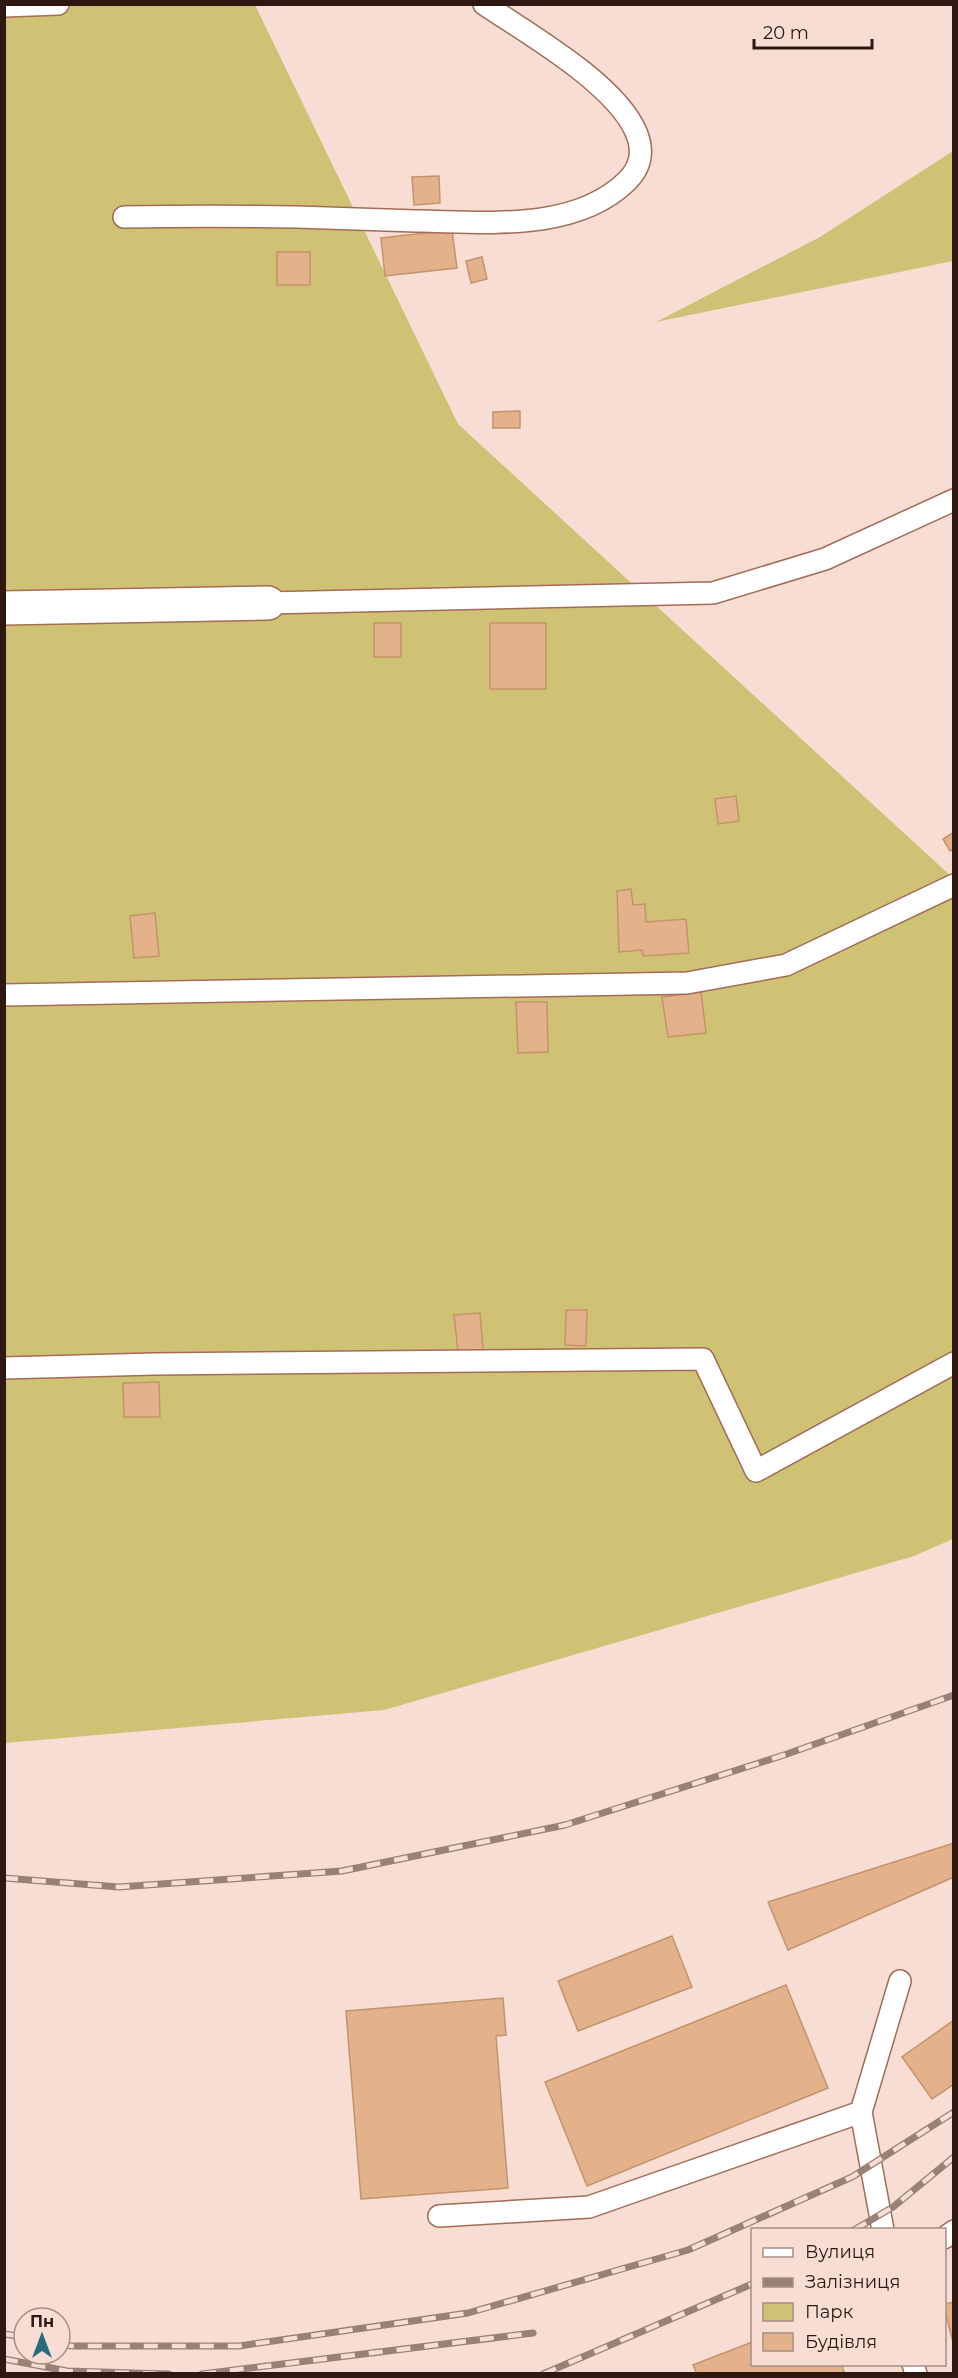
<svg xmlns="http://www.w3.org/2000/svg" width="958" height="2378" font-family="Montserrat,sans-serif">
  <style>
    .green { fill: #d0c274 }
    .building { fill: #e4b28a; stroke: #c3936c; stroke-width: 1.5 }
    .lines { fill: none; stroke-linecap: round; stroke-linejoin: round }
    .lane-casing { stroke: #a46b57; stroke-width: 24 }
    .street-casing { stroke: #a46b57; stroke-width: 36 }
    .lane { stroke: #fff; stroke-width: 21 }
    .street { stroke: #fff; stroke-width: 33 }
    .rail-casing { stroke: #998178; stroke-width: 7 }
    .rail { stroke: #f7ddd4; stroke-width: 4.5; stroke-dasharray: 14; stroke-linecap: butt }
  </style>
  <rect width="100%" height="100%" fill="#f7ddd4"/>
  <!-- green -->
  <path class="green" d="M 5,5 L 255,5 L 458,424 L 953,878 L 953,1539 L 914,1556 L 384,1710 L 5,1743 Z
    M 953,151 L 953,261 L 656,322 L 820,237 Z"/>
  <!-- building -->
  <path class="building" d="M 439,176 L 440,203 L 414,205 L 412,177 Z
    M 452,230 L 457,268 L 385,276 L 381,238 Z
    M 277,252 L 310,252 L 310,285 L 277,285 Z
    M 482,257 L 487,279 L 471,283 L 466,261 Z
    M 520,411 L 520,428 L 493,428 L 493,412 Z
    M 374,623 L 401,623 L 401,657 L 374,657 Z
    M 490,623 L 546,623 L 546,689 L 490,689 Z
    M 736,796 L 739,821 L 718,824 L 715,799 Z
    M 954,832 L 954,849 L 950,851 L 943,839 Z
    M 631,889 L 633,905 L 645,904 L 646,922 L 686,919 L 689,953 L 643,956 L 642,950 L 619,952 L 617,891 Z
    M 155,913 L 159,956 L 134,958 L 130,916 Z
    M 701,992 L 706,1033 L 668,1037 L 662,997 Z
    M 516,1002 L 547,1002 L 548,1052 L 518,1053 Z
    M 566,1310 L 587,1310 L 586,1346 L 565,1345 Z
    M 480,1313 L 483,1350 L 458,1352 L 454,1315 Z
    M 159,1382 L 160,1417 L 124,1417 L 123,1383 Z
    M 954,1843 L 954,1877 L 788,1950 L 768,1902 Z
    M 672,1936 L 692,1987 L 578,2031 L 558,1981 Z
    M 786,1985 L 828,2088 L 587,2186 L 545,2082 Z
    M 503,1998 L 506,2035 L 496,2036 L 508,2188 L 361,2199 L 346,2011 Z
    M 954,2020 L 954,2084 L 932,2099 L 902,2057 Z
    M 954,2302 L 954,2346 L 944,2307 L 944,2304 Z
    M 752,2342 L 752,2364 L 841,2364 L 845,2374 L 697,2374 L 693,2365 Z"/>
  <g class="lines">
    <defs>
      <path id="lane" d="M 4,6 L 58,4
        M 124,217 C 182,216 239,216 297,217 C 337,218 378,220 419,221 C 486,222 575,232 627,181 C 641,167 644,151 636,132 C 615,83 528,34 484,4
        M 268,603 L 713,593 L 825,559 L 954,500
        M 4,995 L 687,983 L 786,965 L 954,885
        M 4,1368 L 154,1364 L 703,1359 L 756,1471 L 954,1363
        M 439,2216 L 589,2207 L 861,2112
        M 883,2230 L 861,2112 L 900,1981
        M 944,2238 L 954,2231
        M 913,2364 L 916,2374"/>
      <path id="street" d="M 4,608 L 268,603"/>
    </defs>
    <!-- lane casing -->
    <use href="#lane" class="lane-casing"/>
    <!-- street casing -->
    <use href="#street" class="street-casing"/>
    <!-- lane -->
    <use href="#lane" class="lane"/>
    <!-- street -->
    <use href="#street" class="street"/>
    <defs>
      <path id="rail" d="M 4,1878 L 119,1887 L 342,1871 L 565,1825 L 784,1755 L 954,1695
        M 854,2230 L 893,2207 L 954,2157
        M 4,2334 L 24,2337
        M 60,2344 L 72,2346 L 239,2346 L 468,2313 L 688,2250 L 852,2177 L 954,2112
        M 4,2359 L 67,2371 L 169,2374
        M 202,2374 L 533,2333
        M 543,2374 L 752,2284"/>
    </defs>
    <!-- rail casing -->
    <use href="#rail" class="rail-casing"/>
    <!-- rail -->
    <use href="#rail" class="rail"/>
  </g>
  <!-- border -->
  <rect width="958" height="2378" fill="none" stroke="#2f1810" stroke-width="12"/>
  <!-- legend -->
  <rect x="751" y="2228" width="195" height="138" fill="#f7ddd4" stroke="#a78e86" stroke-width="1.5"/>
  <rect x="763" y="2248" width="30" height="9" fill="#ffffff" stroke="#a78e86" stroke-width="1.5"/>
  <text x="805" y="2258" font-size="18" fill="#2f1810">Вулиця</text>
  <rect x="763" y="2278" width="30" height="9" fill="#998178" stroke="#a78e86" stroke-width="1.5"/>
  <text x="805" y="2288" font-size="18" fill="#2f1810">Залізниця</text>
  <rect x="763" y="2303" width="30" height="18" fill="#d0c274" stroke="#a78e86" stroke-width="1.5"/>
  <text x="805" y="2318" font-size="18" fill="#2f1810">Парк</text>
  <rect x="763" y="2333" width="30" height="18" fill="#e4b28a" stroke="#a78e86" stroke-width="1.5"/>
  <text x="805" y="2348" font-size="18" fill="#2f1810">Будівля</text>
  <!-- north arrow -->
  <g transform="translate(42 2336)"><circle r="28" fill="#f7ddd4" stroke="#a78e86" stroke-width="1.5"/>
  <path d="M0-4.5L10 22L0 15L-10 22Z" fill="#296b7e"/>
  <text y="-9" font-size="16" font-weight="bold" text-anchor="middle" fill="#2f1810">Пн</text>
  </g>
  <!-- scale -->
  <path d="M754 39v9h118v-9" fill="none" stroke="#2f1810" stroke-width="3"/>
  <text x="763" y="39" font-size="18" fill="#2f1810" stroke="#f7ddd4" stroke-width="4.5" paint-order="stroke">20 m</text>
</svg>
